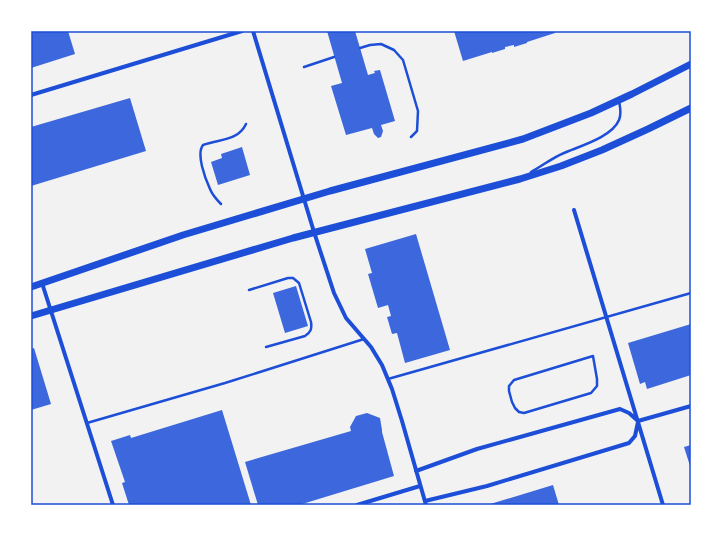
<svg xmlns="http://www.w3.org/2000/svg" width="722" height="536" font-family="Rubik,sans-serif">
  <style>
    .building { fill: #3d67dc }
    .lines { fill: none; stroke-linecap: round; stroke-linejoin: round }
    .service { stroke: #1d4ed8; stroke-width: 2.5 }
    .minor { stroke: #1d4ed8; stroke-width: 4 }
    .tertiary { stroke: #1d4ed8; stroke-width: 7 }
    .neatline { fill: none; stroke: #1d4ed8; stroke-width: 1.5 }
  </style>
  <rect width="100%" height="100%" fill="#f2f2f2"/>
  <!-- building -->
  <path class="building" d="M 31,31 L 68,31 L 75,54 L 31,68 Z
    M 327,31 L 355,31 L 368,75 L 375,73 L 374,71 L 380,70 L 395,121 L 381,125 L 383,131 L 381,137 L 378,138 L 374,134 L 372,128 L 346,135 L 331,86 L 342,83 Z
    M 454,31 L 555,31 L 555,33 L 527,42 L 527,43 L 514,47 L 514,45 L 505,47 L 505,49 L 492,53 L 492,52 L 463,61 Z
    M 130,98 L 146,151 L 31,186 L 31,127 Z
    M 242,147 L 250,175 L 218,185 L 211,162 L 222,158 L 221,154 Z
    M 416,234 L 450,350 L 405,363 L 397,333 L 392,334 L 387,317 L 391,316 L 388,305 L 378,308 L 368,274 L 372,273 L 365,249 Z
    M 296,286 L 308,326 L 285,333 L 273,293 Z
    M 691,324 L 691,375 L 647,389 L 645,382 L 640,384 L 628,343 Z
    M 34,348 L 51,404 L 31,410 L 31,349 Z
    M 222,410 L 251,505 L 129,505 L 122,483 L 125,482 L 111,441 L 130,435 L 131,438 Z
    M 367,413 L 380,418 L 382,430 L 382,432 L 394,476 L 299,505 L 258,505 L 245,462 L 351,431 L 350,427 L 356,416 Z
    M 691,445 L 691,469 L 684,447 Z
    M 553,485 L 559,505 L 487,505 Z"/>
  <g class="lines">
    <!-- service -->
    <path class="service" d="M 360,48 L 370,45 L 381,44 L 394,50 L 403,60 L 418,111 L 417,131 L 411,137
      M 304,67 L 334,57
      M 531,172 C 542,166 552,158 564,153 C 580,146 612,137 619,120 C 622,113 620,107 619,101
      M 221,204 C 217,200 212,194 210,189 C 205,178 196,154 203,145 C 220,139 238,141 246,124
      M 249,290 L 288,278 L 293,278 L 299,283 L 311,322 C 312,329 311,332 305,336 L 266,347
      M 593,356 L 597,379 L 597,386 L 591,393 L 524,413 L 519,412 L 515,408 L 512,402 L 509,391 L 509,386 L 514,380 Z
      M 388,379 L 691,293
      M 87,423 L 225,383 L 364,339"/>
    <!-- minor -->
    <path class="minor" d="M 253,31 L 314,232 L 334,293 L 346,318 L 371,347 L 382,365 L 392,389 L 402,421 L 426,505
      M 31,95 L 242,31
      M 574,210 L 663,505
      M 42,283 L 113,505
      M 638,421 L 691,406
      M 416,471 L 477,449 L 620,409 L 629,413 L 638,421
      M 425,501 L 487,486 L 629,443 L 635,436 L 638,422
      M 357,505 L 420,486"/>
    <!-- tertiary -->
    <path class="tertiary" d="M 31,287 L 183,235 L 330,191 L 523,139 L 591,113 L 632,94 L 691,64
      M 31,316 L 293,238 L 520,179 L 561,166 L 602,150 L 648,129 L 691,108"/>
  </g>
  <!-- border -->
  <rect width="722" height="536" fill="none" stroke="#ffffff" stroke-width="64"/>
  <rect x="32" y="32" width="658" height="472" class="neatline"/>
</svg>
